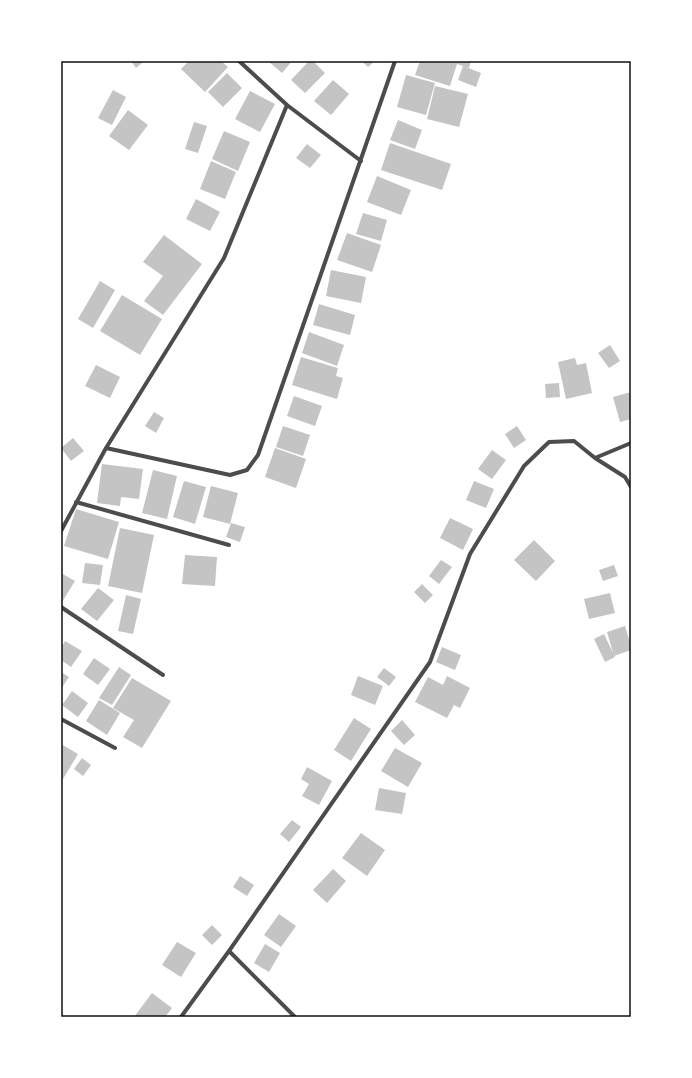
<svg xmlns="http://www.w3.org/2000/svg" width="692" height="1078" font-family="Rubik,sans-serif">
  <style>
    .building { fill: #c4c4c4 }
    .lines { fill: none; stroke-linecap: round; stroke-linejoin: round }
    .minor { stroke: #4c4c4c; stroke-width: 4 }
    .neatline { fill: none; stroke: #111; stroke-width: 1.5 }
  </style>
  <rect width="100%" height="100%" fill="#fff"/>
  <!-- building -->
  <path class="building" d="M 131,61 L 144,61 L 136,68 Z
    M 189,61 L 221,61 L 228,67 L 205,92 L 181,69 Z
    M 268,61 L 292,61 L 282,73 Z
    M 309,61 L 313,61 L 325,73 L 305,93 L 291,80 Z
    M 362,61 L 375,61 L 368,67 Z
    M 420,61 L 471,61 L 469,68 L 457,64 L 450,86 L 415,75 Z
    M 463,66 L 481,73 L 476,87 L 458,80 Z
    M 227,73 L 242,88 L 223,107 L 208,92 Z
    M 406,75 L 435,83 L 426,115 L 397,107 Z
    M 333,80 L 349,94 L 331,115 L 314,101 Z
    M 435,86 L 468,94 L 459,127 L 427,119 Z
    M 113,90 L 126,97 L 112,125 L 98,118 Z
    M 250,91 L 275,104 L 260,132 L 235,119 Z
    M 128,110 L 148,125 L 129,150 L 109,136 Z
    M 398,120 L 422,130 L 415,149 L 390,140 Z
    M 194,122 L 207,126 L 198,153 L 185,149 Z
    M 224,131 L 250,142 L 238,171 L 212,159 Z
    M 390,143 L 451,164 L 442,190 L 381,170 Z
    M 307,144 L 321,155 L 310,168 L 296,158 Z
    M 211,161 L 236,172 L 225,199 L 200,189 Z
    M 377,176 L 411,190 L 401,215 L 367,202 Z
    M 196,199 L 220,212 L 210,231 L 186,219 Z
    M 363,213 L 387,220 L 381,241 L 356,234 Z
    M 347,233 L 381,245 L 372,272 L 337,260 Z
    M 164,235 L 202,264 L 163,315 L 144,301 L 163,276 L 143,262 Z
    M 331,270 L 366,277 L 361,303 L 326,296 Z
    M 100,281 L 115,290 L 93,328 L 78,319 Z
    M 122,295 L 162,319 L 140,355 L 100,331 Z
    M 319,304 L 355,315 L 350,335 L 313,325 Z
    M 309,332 L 344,345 L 337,366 L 302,353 Z
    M 610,345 L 620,361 L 609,368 L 598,353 Z
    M 301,357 L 338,368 L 336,376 L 343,378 L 337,399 L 292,385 Z
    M 575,358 L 577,365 L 586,363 L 592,393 L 566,399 L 558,362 Z
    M 96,365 L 120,377 L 110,398 L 85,386 Z
    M 559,383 L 560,397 L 546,398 L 545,384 Z
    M 631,392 L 631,419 L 620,422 L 613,397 Z
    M 294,396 L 322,406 L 315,426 L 287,416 Z
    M 154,412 L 164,418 L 156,433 L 145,426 Z
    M 283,426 L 310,435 L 303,456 L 276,447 Z
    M 517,426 L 526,440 L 514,448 L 505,434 Z
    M 73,438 L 84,451 L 71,461 L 61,448 Z
    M 275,448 L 306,459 L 296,488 L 265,477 Z
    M 492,450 L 506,460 L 492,479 L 478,469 Z
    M 102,464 L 143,469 L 139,499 L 121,497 L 120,506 L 97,503 Z
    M 153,470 L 177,476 L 167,519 L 142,513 Z
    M 184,481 L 206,487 L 195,524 L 173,517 Z
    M 474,481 L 494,489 L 486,508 L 466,500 Z
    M 211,486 L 238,493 L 230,524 L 203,517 Z
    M 76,509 L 119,522 L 108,559 L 64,546 Z
    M 450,518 L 473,529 L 463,550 L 440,538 Z
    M 231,523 L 245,527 L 240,542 L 226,537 Z
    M 120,528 L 154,535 L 142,593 L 108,586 Z
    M 534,540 L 555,561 L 536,581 L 514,560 Z
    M 185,555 L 217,557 L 215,586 L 182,584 Z
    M 441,560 L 452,567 L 439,584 L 429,576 Z
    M 85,563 L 103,565 L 100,585 L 82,583 Z
    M 614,565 L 618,576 L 603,581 L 599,570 Z
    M 61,573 L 75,581 L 62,602 L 61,601 Z
    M 422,584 L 433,595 L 425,603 L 414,592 Z
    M 98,588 L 114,600 L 97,621 L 81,609 Z
    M 610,593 L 615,613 L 589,619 L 584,599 Z
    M 126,595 L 141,599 L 133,634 L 118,631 Z
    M 625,626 L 631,645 L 631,650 L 614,656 L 607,632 Z
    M 604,634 L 615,657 L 605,662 L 594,639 Z
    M 65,641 L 82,651 L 71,667 L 61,660 L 61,648 Z
    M 442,647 L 461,655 L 455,670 L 436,662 Z
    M 94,658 L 110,669 L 98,685 L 83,674 Z
    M 119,667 L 131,675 L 112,705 L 99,698 Z
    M 384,668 L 396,677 L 389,686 L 377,677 Z
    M 61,672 L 69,677 L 61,689 Z
    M 358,676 L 383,686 L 375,705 L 351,695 Z
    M 447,676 L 470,688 L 460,708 L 454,705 L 447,718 L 415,702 L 428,677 L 443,685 Z
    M 132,678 L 171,701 L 142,748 L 123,737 L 134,720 L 113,708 Z
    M 72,691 L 88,703 L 78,717 L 62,705 Z
    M 99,700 L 120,713 L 107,735 L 86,721 Z
    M 354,718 L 371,729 L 351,761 L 334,750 Z
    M 402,720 L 415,735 L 404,745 L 391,731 Z
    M 61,744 L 78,754 L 63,779 L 61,778 Z
    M 395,748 L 422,763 L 408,787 L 381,771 Z
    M 82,758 L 91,765 L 83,776 L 74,769 Z
    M 307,767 L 332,781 L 319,805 L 302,796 L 309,784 L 301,779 Z
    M 379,788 L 406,793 L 402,814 L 375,810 Z
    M 292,820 L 301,827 L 289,842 L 280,834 Z
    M 361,833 L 385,850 L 367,876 L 342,858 Z
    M 333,869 L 346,881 L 327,903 L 313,890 Z
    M 240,876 L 254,885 L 247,896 L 233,887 Z
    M 279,914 L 296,926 L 281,947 L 264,935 Z
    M 212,925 L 222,935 L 212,945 L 202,935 Z
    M 177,942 L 196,953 L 181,977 L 162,965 Z
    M 265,944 L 280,953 L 269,972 L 254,963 Z
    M 152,993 L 172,1008 L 165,1017 L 134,1017 Z"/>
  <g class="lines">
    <!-- minor -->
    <path class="minor" d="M 239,61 L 287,105 L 361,161
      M 106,448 L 230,475 L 247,470 L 258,455 L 395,61
      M 595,458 L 631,443
      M 76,502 L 229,545
      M 61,531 L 106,448 L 224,258 L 287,105
      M 61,607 L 163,675
      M 61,719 L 115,748
      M 229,951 L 295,1017
      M 181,1017 L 229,951 L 430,662 L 470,554 L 524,466 L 549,442 L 574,441 L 595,458 L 625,477 L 631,487"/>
  </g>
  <!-- border -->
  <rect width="692" height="1078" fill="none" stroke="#ffffff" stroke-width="124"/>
  <rect x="62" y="62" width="568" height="954" class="neatline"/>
</svg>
